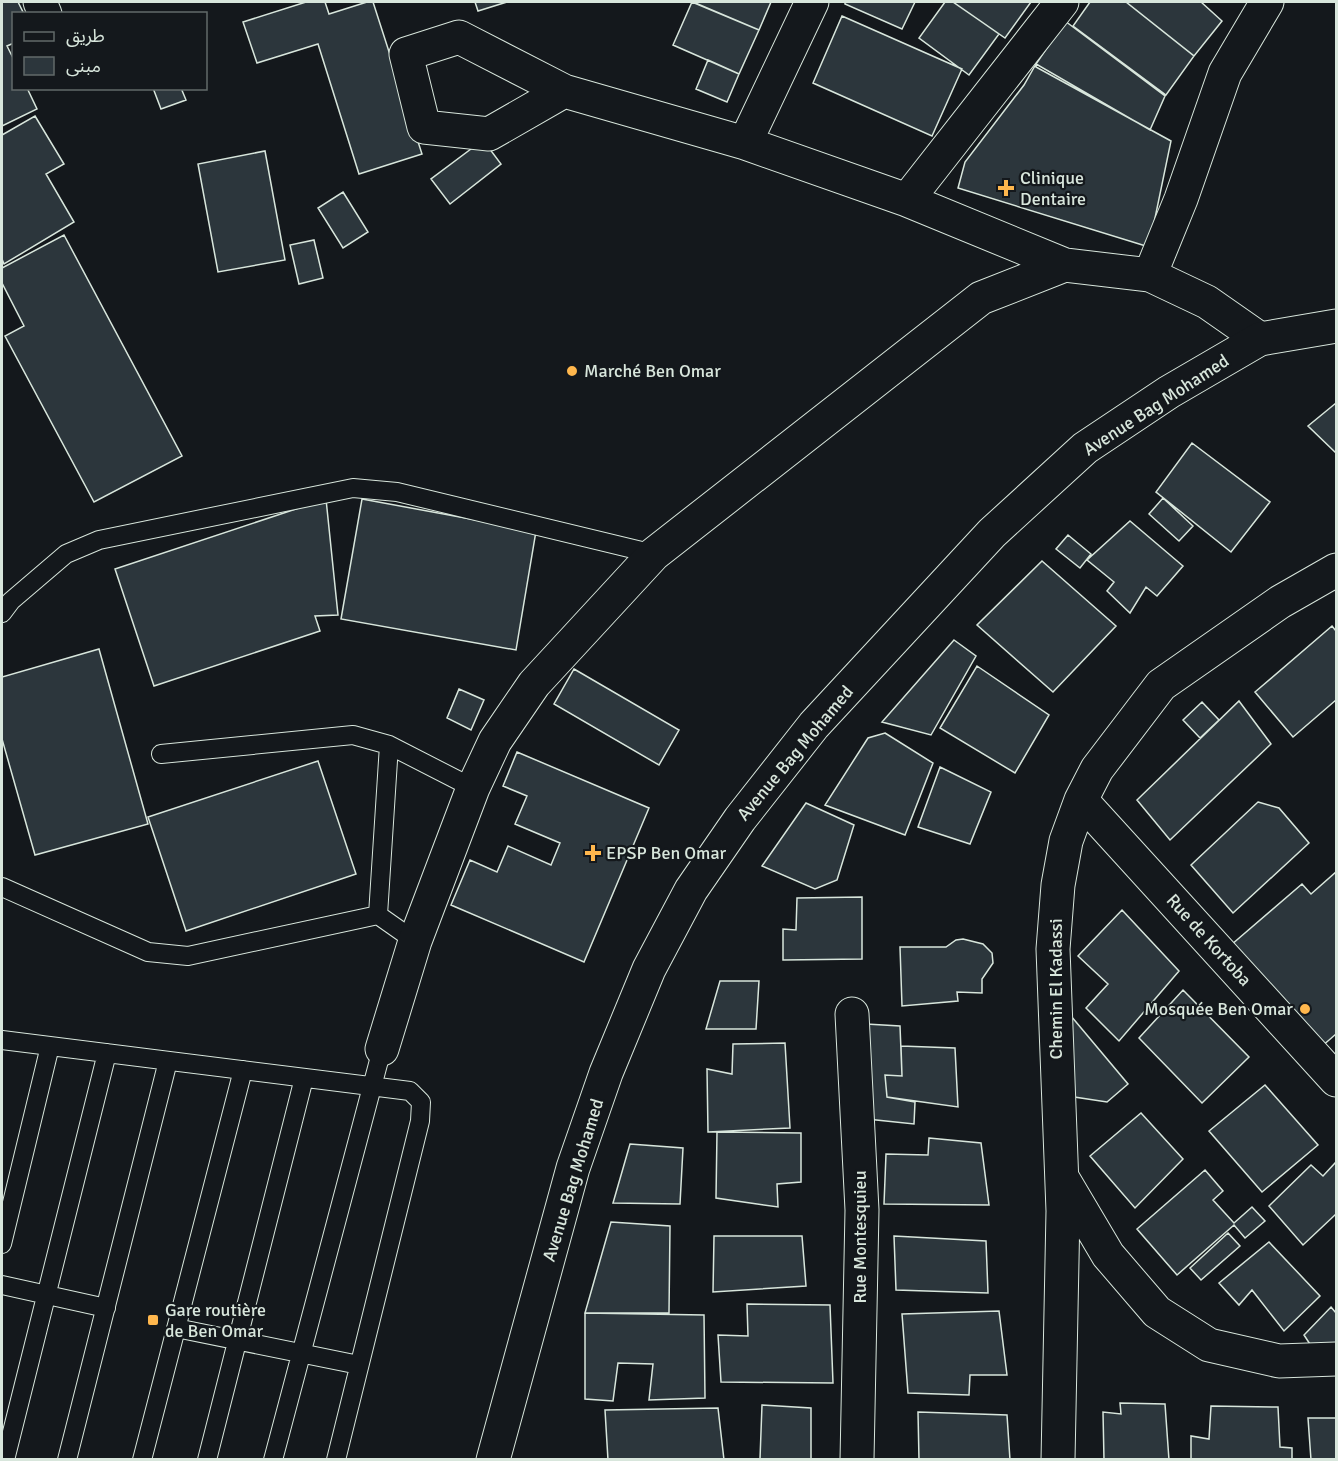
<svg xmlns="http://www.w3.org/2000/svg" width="1338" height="1461" font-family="Signika,'Noto Sans Arabic',sans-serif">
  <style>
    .building { fill: #2c363c; stroke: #d8e6dc; stroke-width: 1.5 }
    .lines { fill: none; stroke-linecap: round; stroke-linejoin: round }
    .lane-casing { stroke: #d8e6dc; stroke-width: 20 }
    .street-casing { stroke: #d8e6dc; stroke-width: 35 }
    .primary-casing { stroke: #d8e6dc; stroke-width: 35 }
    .lane { stroke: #14181c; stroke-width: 18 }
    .street { stroke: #14181c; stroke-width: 33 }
    .primary { stroke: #14181c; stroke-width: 33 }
    .poi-dot { fill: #ffb74d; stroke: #14181c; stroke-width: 2 }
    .labels { text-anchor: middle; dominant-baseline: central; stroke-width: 4.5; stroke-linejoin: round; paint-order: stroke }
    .poi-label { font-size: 18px; fill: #d8e6dc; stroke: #14181c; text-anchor: start }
    .street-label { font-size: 18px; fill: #d8e6dc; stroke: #14181c }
  </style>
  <rect width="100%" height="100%" fill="#14181c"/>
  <!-- building -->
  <path class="building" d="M 2,2 L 18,2 L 24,14 L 14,14 L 14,43 L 7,46 L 14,60 L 14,88 L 27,88 L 37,109 L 2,126 Z
    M 306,2 L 325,2 L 329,14 L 367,2 L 373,2 L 422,154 L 359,174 L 318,44 L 257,63 L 243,22 Z
    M 475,2 L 507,2 L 478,11 Z
    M 692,2 L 759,30 L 739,74 L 673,45 Z
    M 693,2 L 771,2 L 759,30 Z
    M 845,2 L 915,2 L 902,29 L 845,4 Z
    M 945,2 L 953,2 L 999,34 L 969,75 L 919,38 Z
    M 953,2 L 1031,2 L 1005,38 Z
    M 1090,2 L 1126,2 L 1194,56 L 1166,95 L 1073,26 Z
    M 1126,2 L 1201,2 L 1222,21 L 1194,56 Z
    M 842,16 L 962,69 L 932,136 L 813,83 Z
    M 1065,21 L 1165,96 L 1150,130 L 1036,64 Z
    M 708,60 L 739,74 L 727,102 L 696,89 Z
    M 1036,64 L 1036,67 L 1171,141 L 1149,247 L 958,188 L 965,162 L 1024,85 Z
    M 153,88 L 181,88 L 186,100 L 161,109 Z
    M 35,116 L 64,164 L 46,174 L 74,222 L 4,264 L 2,259 L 2,135 Z
    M 483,140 L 501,164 L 450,204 L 431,179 Z
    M 265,151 L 285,260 L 218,272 L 198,164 Z
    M 343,192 L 368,232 L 343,248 L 318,208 Z
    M 64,235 L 182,456 L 94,502 L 5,336 L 24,326 L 2,283 L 2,268 Z
    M 314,240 L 323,278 L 299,284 L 290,245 Z
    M 1336,403 L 1336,453 L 1308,426 Z
    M 1192,443 L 1270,502 L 1231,552 L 1156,492 Z
    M 1163,498 L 1193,526 L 1179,541 L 1149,514 Z
    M 326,499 L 338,615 L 315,616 L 320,631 L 154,686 L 115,569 Z
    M 362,499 L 536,531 L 516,650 L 341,619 Z
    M 1130,521 L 1183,566 L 1157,596 L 1146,587 L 1130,613 L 1107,591 L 1114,582 L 1087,560 Z
    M 1068,535 L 1091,554 L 1080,568 L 1056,549 Z
    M 1042,561 L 1116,626 L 1053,692 L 977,625 Z
    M 1332,626 L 1336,631 L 1336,700 L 1293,737 L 1255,692 Z
    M 954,640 L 976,656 L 931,735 L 882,722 Z
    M 99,649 L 148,824 L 35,855 L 2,739 L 2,677 Z
    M 977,666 L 1049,715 L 1015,773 L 940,728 Z
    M 574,669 L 679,730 L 659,765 L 554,704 Z
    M 459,689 L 484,700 L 471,730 L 447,718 Z
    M 1239,701 L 1271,744 L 1170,840 L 1137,800 Z
    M 1202,702 L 1219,720 L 1200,738 L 1183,720 Z
    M 885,733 L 933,763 L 905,835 L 825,805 L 868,738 Z
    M 517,752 L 649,808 L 584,962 L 451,905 L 470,860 L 497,872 L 508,846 L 551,865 L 560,843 L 515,824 L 527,796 L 503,786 Z
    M 318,761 L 356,874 L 186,931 L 148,817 Z
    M 940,767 L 991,792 L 970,844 L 918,827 Z
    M 1258,802 L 1279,808 L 1309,843 L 1233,913 L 1191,865 Z
    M 806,803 L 854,825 L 837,880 L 815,889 L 762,866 Z
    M 1336,872 L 1336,1034 L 1321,1047 L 1231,945 L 1302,884 L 1311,894 Z
    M 862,897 L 862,959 L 783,960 L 783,929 L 796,930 L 797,898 Z
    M 1122,910 L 1179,971 L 1119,1041 L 1086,1008 L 1108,984 L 1078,956 Z
    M 963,939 L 983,944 L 992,953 L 993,963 L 982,979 L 982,993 L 957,992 L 958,1001 L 902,1006 L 900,947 L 946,947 L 956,940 Z
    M 720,981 L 759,981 L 756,1029 L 706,1029 Z
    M 1183,990 L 1249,1057 L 1202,1103 L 1139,1038 Z
    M 1071,1016 L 1128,1084 L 1107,1102 L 1068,1096 Z
    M 866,1024 L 900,1026 L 902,1076 L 885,1075 L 887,1097 L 915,1102 L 914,1124 L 867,1119 Z
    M 785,1043 L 790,1128 L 708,1132 L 707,1069 L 732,1074 L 733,1044 Z
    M 901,1046 L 955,1048 L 958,1107 L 887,1097 L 885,1075 L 902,1076 Z
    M 1265,1085 L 1318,1145 L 1262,1192 L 1209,1131 Z
    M 1141,1113 L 1183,1159 L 1135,1208 L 1090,1156 Z
    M 717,1132 L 801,1133 L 801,1182 L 777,1184 L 778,1207 L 716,1198 Z
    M 929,1138 L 981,1143 L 989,1205 L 884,1204 L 886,1154 L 928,1155 Z
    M 630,1144 L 683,1148 L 680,1204 L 613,1203 Z
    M 1336,1162 L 1336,1214 L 1303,1245 L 1269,1206 L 1311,1165 L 1323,1176 Z
    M 1205,1170 L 1223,1191 L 1213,1200 L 1234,1223 L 1252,1207 L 1265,1221 L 1245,1238 L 1234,1225 L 1177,1275 L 1137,1229 Z
    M 611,1222 L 670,1226 L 669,1313 L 585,1313 Z
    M 1228,1233 L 1240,1246 L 1201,1280 L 1190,1268 Z
    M 714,1236 L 802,1236 L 806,1286 L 713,1292 Z
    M 894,1236 L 986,1241 L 988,1293 L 896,1290 Z
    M 1269,1242 L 1320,1296 L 1284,1331 L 1252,1290 L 1239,1305 L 1219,1283 Z
    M 747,1304 L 830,1305 L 833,1383 L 721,1382 L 718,1335 L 748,1336 Z
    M 1331,1307 L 1336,1313 L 1336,1354 L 1319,1358 L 1304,1335 Z
    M 999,1311 L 1007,1375 L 970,1375 L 969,1395 L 908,1393 L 902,1314 Z
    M 585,1313 L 704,1315 L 705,1398 L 649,1400 L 653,1364 L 618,1363 L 613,1401 L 585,1399 Z
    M 1120,1403 L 1165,1404 L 1169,1460 L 1104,1460 L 1103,1412 L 1121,1414 Z
    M 762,1405 L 811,1408 L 811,1459 L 760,1459 Z
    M 1211,1406 L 1278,1407 L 1280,1447 L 1292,1448 L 1292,1460 L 1191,1460 L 1191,1436 L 1209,1439 Z
    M 718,1408 L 724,1460 L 608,1460 L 605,1410 Z
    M 918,1412 L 1007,1415 L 1010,1460 L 919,1460 Z
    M 1308,1418 L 1336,1418 L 1336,1460 L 1311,1460 Z"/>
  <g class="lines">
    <defs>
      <path id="lane" d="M 2,613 L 11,601 L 66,554 L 99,540 L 353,488 L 397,492 L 654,554
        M 161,754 L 353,735 L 389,745 L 473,788
        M 2,887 L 148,952 L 188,956 L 378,915 L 415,941
        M 378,915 L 389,745
        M 2,1040 L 410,1091 L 421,1102 L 420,1121 L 336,1460
        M 2,1244 L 50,1046
        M 2,1285 L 106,1308
        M 176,1328 L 359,1365
        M 5,1460 L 107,1053
        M 67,1460 L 168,1061
        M 142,1460 L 243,1070
        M 207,1460 L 304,1078
        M 273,1460 L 382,1049"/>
      <path id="street" d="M 40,2 L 45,14
        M 564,91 L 489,134 L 424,127 L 406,54 L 459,37 L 564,91 L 745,143 L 907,200 L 1065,265 L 1150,275 L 1207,302 L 1260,339
        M 745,143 L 812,2
        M 907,200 L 1062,2
        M 1150,275 L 1181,199 L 1225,73 L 1267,2
        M 1081,800 L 1336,1080
        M 852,1014 L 862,1210 L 857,1460
        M 382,1049 L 415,941 L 473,788 L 495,741 L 534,684 L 654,554 L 981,298 L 1065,265
        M 1063,1179 L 1108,1255 L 1157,1312 L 1209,1345 L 1279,1361 L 1336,1359
        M 1058,1460 L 1063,1211 L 1053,949 L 1058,885 L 1066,841 L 1081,800 L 1097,769 L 1161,685 L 1280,602 L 1336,570"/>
      <path id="primary" d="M 493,1460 L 573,1168 L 606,1073 L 649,969 L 691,890 L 740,819 L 814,725 L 992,533 L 1085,448 L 1169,392 L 1260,339 L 1336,326"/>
    </defs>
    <!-- lane casing -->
    <use href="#lane" class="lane-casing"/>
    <!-- street casing -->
    <use href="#street" class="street-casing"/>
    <!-- primary casing -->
    <use href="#primary" class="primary-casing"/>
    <!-- lane -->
    <use href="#lane" class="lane"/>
    <!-- street -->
    <use href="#street" class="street"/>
    <!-- primary -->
    <use href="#primary" class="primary"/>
  </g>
  <!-- markers -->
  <g class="poi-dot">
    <path d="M1003 179h6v6h6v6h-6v6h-6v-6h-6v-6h6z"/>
    <circle cx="572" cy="371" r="6"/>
    <path d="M590 844h6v6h6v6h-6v6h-6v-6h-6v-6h6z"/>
    <circle cx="1305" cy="1009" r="6"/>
    <rect x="147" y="1314" width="12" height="12" rx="3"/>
  </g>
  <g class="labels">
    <!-- poi labels -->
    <g class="poi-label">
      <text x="1020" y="178">Clinique<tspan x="1020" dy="21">Dentaire</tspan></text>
      <text x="584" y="371">Marché Ben Omar</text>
      <text x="606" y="853">EPSP Ben Omar</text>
      <text x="1293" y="1009" text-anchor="end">Mosquée Ben Omar</text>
      <text x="165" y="1310">Gare routière<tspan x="165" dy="21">de Ben Omar</tspan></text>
    </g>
    <!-- street labels -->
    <g class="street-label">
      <text transform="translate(1156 405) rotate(-33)">Avenue Bag Mohamed</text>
      <text transform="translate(795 753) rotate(-50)">Avenue Bag Mohamed</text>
      <text transform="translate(1209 940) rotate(48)">Rue de Kortoba</text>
      <text transform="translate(1056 989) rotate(-90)">Chemin El Kadassi</text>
      <text transform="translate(573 1180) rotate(-73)">Avenue Bag Mohamed</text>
      <text transform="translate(860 1237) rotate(-90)">Rue Montesquieu</text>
    </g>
  </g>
  <!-- border -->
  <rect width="1338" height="1461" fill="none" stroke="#d8e6dc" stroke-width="6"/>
  <!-- legend -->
  <rect x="12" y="12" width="195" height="78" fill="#14181c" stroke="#626a69" stroke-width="1.5"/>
  <rect x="24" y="32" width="30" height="9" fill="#14181c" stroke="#626a69" stroke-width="1.5"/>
  <text x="66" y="42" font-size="18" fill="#d8e6dc">طريق</text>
  <rect x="24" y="57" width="30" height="18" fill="#2c363c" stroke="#626a69" stroke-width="1.5"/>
  <text x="66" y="72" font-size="18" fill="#d8e6dc">مبنى</text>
</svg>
